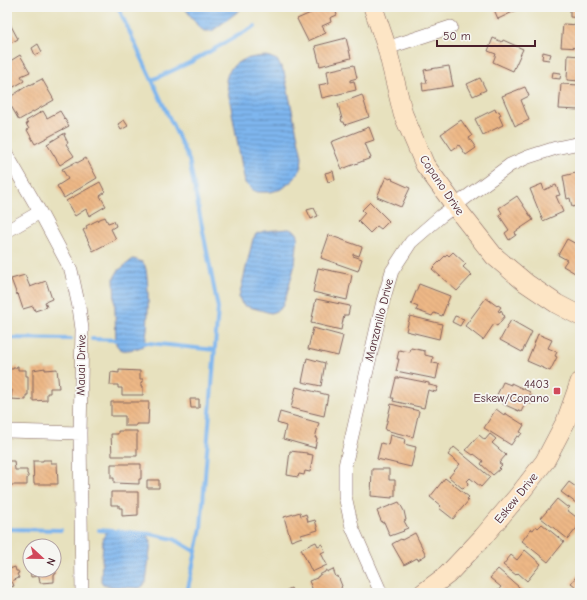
<svg xmlns="http://www.w3.org/2000/svg" width="587" height="600" font-family="'Comic Neue',sans-serif">
  <style>
    .water { fill: url(#water-rules); stroke: #646a8c }
    .lines { fill: none; stroke-linecap: round; stroke-linejoin: round }
    .stream { stroke: #7eb6ee; stroke-width: 4 }
    .building { fill: url(#building-back-hatch) }
    .street-casing { stroke: #81635e; stroke-width: 14 }
    .secondary-casing { stroke: #81635e; stroke-width: 20 }
    .street { stroke: #fff; stroke-width: 13 }
    .secondary { stroke: #fde5c5; stroke-width: 19 }
    .poi-dot { fill: #d1495b; stroke: #f6f6f2; stroke-width: 1.5 }
    .labels { text-anchor: middle; dominant-baseline: central; stroke-width: 3.5; stroke-linejoin: round; paint-order: stroke }
    .street-label { font-size: 12px; fill: #4a1f2b; stroke: #f6f6f2 }
    .poi-label { font-size: 12px; fill: #4a1f2b; stroke: #f6f6f2; text-anchor: end }
  </style>
  <defs>
    <pattern id="water-rules" width="6" height="5" patternUnits="userSpaceOnUse"><rect width="6" height="5" fill="#7eb6ee"/><path d="M0 2.5h6" fill="none" stroke="#6993c1"/></pattern>
    <pattern id="building-back-hatch" width="6" height="6" patternUnits="userSpaceOnUse"><rect width="6" height="6" fill="#edb886"/><path d="M-1 5l2 2M0 0l6 6M5-1l2 2" fill="none" stroke="#cd9e74"/></pattern>
  </defs>
  <rect width="100%" height="100%" fill="#f6f6f2"/>
  <filter id="ink" filterUnits="userSpaceOnUse"><feTurbulence type="fractalNoise" baseFrequency=".025" numOctaves="2"/><feDisplacementMap in="SourceGraphic" scale="8" xChannelSelector="R" yChannelSelector="G"/><feConvolveMatrix kernelMatrix="1 2 1 2 8 2 1 2 1" color-interpolation-filters="sRGB"/></filter>
  <filter id="wash" filterUnits="userSpaceOnUse"><feTurbulence type="fractalNoise" baseFrequency=".012" numOctaves="4" result="noise"/><feDisplacementMap in="SourceGraphic" scale="16" xChannelSelector="R" yChannelSelector="G"/><feGaussianBlur stdDeviation="0.9" result="paint"/><feColorMatrix in="noise" values="0 0 0 0 0 0 0 0 0 0 0 0 0 0 0 0 0 1.4 0 .05"/><feComposite in="paint" operator="in"/></filter>
  <g filter="url(#wash)">
    <rect width="100%" height="100%" fill="#e7e1be"/>
    <!-- water -->
    <path class="water" d="M 184,7 L 240,7 L 240,10 L 212,31 L 204,31 L 198,26 Z
      M 267,56 L 277,60 L 284,72 L 302,157 L 301,169 L 294,179 L 282,189 L 270,192 L 258,192 L 252,190 L 245,183 L 226,80 C 230,60 249,57 267,56 Z
      M 289,229 L 295,231 L 298,235 L 295,264 L 287,294 L 282,307 L 278,310 L 271,313 L 246,306 L 242,304 L 239,297 L 253,239 L 256,234 L 264,231 Z
      M 133,259 C 137,260 142,261 144,264 C 150,272 149,337 144,345 C 142,348 127,351 123,350 C 120,350 118,347 116,344 L 114,278 L 118,271 Z
      M 109,532 L 146,534 L 150,539 L 151,542 L 146,582 L 143,586 L 139,588 L 109,586 L 103,584 L 101,581 L 103,538 L 106,533 Z"/>
    <g class="lines">
      <!-- stream -->
      <path class="stream" d="M 118,7 L 189,160 L 218,308 L 201,528 L 187,593
        M 152,80 L 191,62 L 255,26
        M 7,338 L 71,339
        M 92,339 L 122,340
        M 140,342 L 215,350
        M 7,529 L 61,530
        M 99,530 L 151,534 L 174,539 L 196,552"/>
    </g>
    <g id="blocks">
      <!-- building -->
      <path class="building" d="M 324,7 L 334,7 L 337,15 L 330,18 L 331,22 L 322,26 L 326,33 L 308,41 L 297,19 Z
        M 493,7 L 528,7 L 520,11 L 519,9 L 498,19 Z
        M 570,7 L 580,7 L 580,18 L 570,17 Z
        M 10,24 L 18,39 L 7,45 L 7,26 Z
        M 563,24 L 580,25 L 580,48 L 561,47 Z
        M 346,38 L 351,58 L 320,66 L 315,46 Z
        M 493,38 L 502,42 L 503,40 L 523,49 L 513,71 L 493,62 L 496,54 L 488,51 Z
        M 38,44 L 42,52 L 35,55 L 32,48 Z
        M 543,52 L 551,54 L 549,60 L 542,59 Z
        M 20,55 L 30,72 L 21,76 L 24,81 L 7,91 L 7,63 Z
        M 568,55 L 580,56 L 580,81 L 567,80 Z
        M 354,65 L 357,78 L 350,80 L 350,82 L 354,81 L 356,90 L 322,98 L 319,85 L 329,83 L 327,71 Z
        M 449,66 L 453,86 L 423,91 L 422,83 L 427,83 L 424,70 Z
        M 553,72 L 561,73 L 560,79 L 552,78 Z
        M 480,78 L 486,90 L 473,96 L 467,84 Z
        M 42,79 L 54,100 L 19,120 L 7,99 L 30,84 L 30,85 Z
        M 561,84 L 580,85 L 579,110 L 559,109 Z
        M 525,87 L 529,96 L 521,100 L 529,120 L 518,125 L 518,124 L 515,126 L 502,96 Z
        M 362,95 L 369,117 L 345,125 L 344,122 L 342,122 L 341,119 L 342,119 L 338,104 Z
        M 495,109 L 496,112 L 499,111 L 501,115 L 499,116 L 503,125 L 483,135 L 475,119 Z
        M 43,111 L 47,118 L 60,111 L 69,126 L 35,144 L 27,130 L 29,129 L 26,124 L 28,124 L 26,121 Z
        M 124,120 L 128,126 L 121,130 L 118,124 Z
        M 461,120 L 472,136 L 469,138 L 476,148 L 466,155 L 459,145 L 452,150 L 441,134 Z
        M 369,127 L 374,140 L 365,143 L 371,158 L 342,169 L 331,142 Z
        M 65,133 L 65,135 L 64,135 L 68,143 L 66,144 L 74,156 L 60,165 L 47,144 Z
        M 86,158 L 97,178 L 64,198 L 57,186 L 68,179 L 62,169 L 76,162 L 77,163 Z
        M 333,171 L 335,180 L 328,182 L 325,173 Z
        M 580,172 L 580,205 L 572,207 L 570,198 L 567,199 L 563,176 Z
        M 386,177 L 390,179 L 391,178 L 393,179 L 392,180 L 410,188 L 401,207 L 377,197 Z
        M 100,182 L 105,192 L 100,196 L 106,206 L 89,216 L 86,209 L 75,216 L 66,201 Z
        M 542,184 L 544,190 L 556,185 L 560,195 L 556,196 L 563,212 L 543,221 L 530,189 Z
        M 517,196 L 533,220 L 515,232 L 516,235 L 509,240 L 505,233 L 509,230 L 499,215 L 502,213 L 499,208 Z
        M 370,202 L 389,221 L 381,229 L 377,226 L 370,233 L 358,221 L 365,213 L 362,210 Z
        M 314,208 L 318,216 L 311,219 L 307,210 Z
        M 105,217 L 108,223 L 114,221 L 116,226 L 111,229 L 116,239 L 93,251 L 83,230 L 87,228 L 86,226 L 102,218 L 103,218 Z
        M 329,235 L 362,247 L 359,256 L 353,254 L 353,256 L 362,259 L 358,271 L 321,258 Z
        M 567,239 L 580,246 L 580,270 L 577,269 L 575,273 L 563,266 L 567,260 L 558,255 Z
        M 453,252 L 466,264 L 463,267 L 472,275 L 457,291 L 432,269 L 447,254 L 449,256 Z
        M 318,268 L 352,275 L 347,300 L 313,292 Z
        M 25,275 L 30,287 L 46,281 L 52,299 L 45,302 L 47,307 L 35,311 L 33,306 L 23,309 L 18,294 L 17,295 L 11,279 Z
        M 419,284 L 450,296 L 442,316 L 434,313 L 432,316 L 416,310 L 418,307 L 411,304 Z
        M 486,298 L 497,306 L 498,305 L 501,307 L 498,311 L 500,312 L 501,310 L 503,313 L 502,314 L 505,316 L 497,326 L 494,324 L 483,340 L 465,326 Z
        M 316,299 L 350,306 L 348,315 L 344,315 L 341,330 L 311,323 Z
        M 410,316 L 442,324 L 439,339 L 406,331 Z
        M 455,316 L 464,319 L 460,326 L 452,322 Z
        M 511,320 L 532,332 L 522,352 L 500,340 Z
        M 313,328 L 343,336 L 338,356 L 308,349 Z
        M 538,334 L 552,340 L 548,348 L 557,352 L 555,356 L 557,357 L 550,371 L 527,361 Z
        M 411,348 L 425,351 L 425,355 L 433,357 L 432,363 L 439,364 L 436,379 L 396,371 L 399,359 L 397,359 L 399,350 L 410,352 Z
        M 307,358 L 325,363 L 321,386 L 302,382 Z
        M 17,366 L 18,366 L 18,370 L 26,370 L 26,376 L 28,376 L 28,395 L 26,395 L 26,400 L 11,399 L 12,390 L 7,390 L 7,369 L 13,369 L 13,368 L 16,368 Z
        M 45,368 L 45,370 L 57,369 L 59,388 L 50,388 L 50,393 L 47,393 L 47,400 L 33,401 L 33,370 Z
        M 119,370 L 140,371 L 140,379 L 143,379 L 143,382 L 141,382 L 141,386 L 143,386 L 143,395 L 122,395 L 122,388 L 118,388 L 118,385 L 110,385 L 111,372 L 119,373 Z
        M 399,377 L 429,383 L 429,385 L 438,387 L 436,392 L 428,390 L 424,408 L 393,401 L 394,398 L 391,398 L 396,378 L 399,378 Z
        M 503,382 L 511,385 L 511,383 L 530,392 L 529,394 L 534,397 L 531,404 L 526,402 L 521,412 L 503,404 L 505,400 L 496,397 Z
        M 296,387 L 328,395 L 324,416 L 291,408 Z
        M 190,399 L 199,399 L 199,408 L 191,408 Z
        M 111,402 L 149,402 L 148,424 L 136,424 L 136,426 L 125,426 L 125,416 L 111,416 Z
        M 391,404 L 419,411 L 413,437 L 385,430 Z
        M 496,409 L 504,415 L 505,413 L 524,425 L 520,432 L 522,433 L 519,437 L 517,436 L 511,445 L 484,428 Z
        M 280,412 L 319,423 L 315,438 L 317,438 L 315,448 L 283,439 L 286,426 L 277,423 Z
        M 118,431 L 137,431 L 137,456 L 112,456 L 111,434 L 118,434 Z
        M 490,434 L 496,439 L 492,443 L 506,455 L 499,463 L 502,465 L 499,468 L 500,469 L 493,475 L 481,464 L 483,461 L 474,454 L 473,455 L 466,450 L 479,435 L 485,440 Z
        M 390,435 L 405,439 L 404,444 L 416,447 L 411,467 L 377,459 L 381,443 L 388,445 Z
        M 454,447 L 490,477 L 481,487 L 470,478 L 467,481 L 468,484 L 465,487 L 462,488 L 449,477 L 460,464 L 448,455 Z
        M 290,451 L 307,453 L 307,454 L 313,455 L 310,472 L 305,471 L 304,475 L 299,474 L 298,477 L 287,475 Z
        M 43,460 L 51,460 L 51,463 L 57,463 L 58,484 L 34,484 L 33,461 L 43,461 Z
        M 7,461 L 14,461 L 15,470 L 27,470 L 27,474 L 28,475 L 28,478 L 27,478 L 27,485 L 7,485 Z
        M 111,464 L 141,464 L 141,479 L 139,479 L 139,484 L 114,483 L 114,478 L 111,478 Z
        M 372,469 L 389,469 L 389,480 L 395,480 L 395,496 L 392,496 L 392,498 L 371,496 Z
        M 445,478 L 469,497 L 467,499 L 469,500 L 453,519 L 439,508 L 441,506 L 430,497 Z
        M 147,480 L 159,480 L 159,488 L 147,488 Z
        M 569,482 L 580,490 L 580,506 L 561,492 Z
        M 111,492 L 138,492 L 138,515 L 122,516 L 122,508 L 119,508 L 119,505 L 111,505 Z
        M 557,499 L 567,507 L 568,506 L 570,507 L 567,510 L 580,520 L 580,524 L 568,539 L 541,518 Z
        M 399,502 L 404,511 L 406,520 L 404,521 L 408,528 L 403,530 L 404,531 L 390,536 L 384,522 L 382,523 L 377,511 Z
        M 300,512 L 301,516 L 306,514 L 308,522 L 315,520 L 318,530 L 301,535 L 302,537 L 291,541 L 284,517 Z
        M 542,524 L 564,542 L 548,562 L 522,541 L 531,529 L 533,530 L 536,526 L 538,528 Z
        M 415,533 L 426,555 L 418,560 L 417,558 L 404,565 L 392,544 L 401,539 L 402,540 Z
        M 316,542 L 318,546 L 322,544 L 325,551 L 321,553 L 327,565 L 312,572 L 301,549 Z
        M 525,550 L 541,564 L 527,581 L 518,573 L 516,575 L 503,565 L 511,555 L 517,560 Z
        M 54,564 L 55,564 L 56,574 L 54,574 L 54,582 L 40,583 L 39,576 L 31,577 L 30,570 L 54,570 Z
        M 15,567 L 16,571 L 18,571 L 19,573 L 17,574 L 19,578 L 12,581 L 14,586 L 7,588 L 7,570 Z
        M 333,569 L 336,577 L 338,576 L 342,586 L 341,587 L 343,593 L 331,593 L 331,592 L 325,593 L 323,590 L 317,593 L 314,593 L 309,581 L 317,578 L 317,577 L 319,576 L 319,575 L 325,572 L 325,571 L 327,570 L 327,572 Z
        M 498,569 L 526,593 L 496,593 L 501,587 L 490,578 Z
        M 580,572 L 580,590 L 571,583 Z
        M 291,588 L 293,593 L 286,593 L 285,591 Z"/>
    </g>
  </g>
  <g filter="url(#ink)">
    <use href="#blocks" fill-opacity="0" stroke="#81635e" stroke-width="1"/>
    <g class="lines">
      <defs>
        <path id="street" d="M 387,48 L 451,27
          M 7,155 L 40,212 L 71,270 L 79,307 L 82,329 L 80,433 L 82,593
          M 7,231 L 40,212
          M 7,431 L 80,433
          M 381,593 L 352,527 L 345,496 L 345,466 L 383,301 L 392,271 L 411,242 L 441,216 L 510,165 L 528,157 L 556,148 L 580,143"/>
        <path id="secondary" d="M 373,7 L 387,48 L 403,114 L 425,165 L 461,214 L 494,256 L 526,283 L 557,304 L 580,316
          M 423,593 L 447,575 L 483,537 L 518,496 L 545,461 L 566,421 L 580,382"/>
      </defs>
      <!-- street casing -->
      <use href="#street" class="street-casing"/>
      <!-- secondary casing -->
      <use href="#secondary" class="secondary-casing"/>
      <!-- street -->
      <use href="#street" class="street"/>
      <!-- secondary -->
      <use href="#secondary" class="secondary"/>
    </g>
  </g>
  <!-- markers -->
  <rect class="poi-dot" x="553" y="387" width="8" height="8" rx="2"/>
  <g class="labels">
    <!-- street labels -->
    <g class="street-label">
      <text transform="translate(442 185) rotate(56)">Copano Drive</text>
      <text transform="translate(379 320) rotate(-76)">Manzanillo Drive</text>
      <text transform="translate(81 365) rotate(-89)">Mauai Drive</text>
      <text transform="translate(516 498) rotate(-51)">Eskew Drive</text>
    </g>
    <!-- poi labels -->
    <g class="poi-label">
      <text x="549" y="384">4403<tspan x="549" dy="14">Eskew/Copano</tspan></text>
    </g>
  </g>
  <!-- margin -->
  <rect width="587" height="600" fill="none" stroke="#f6f6f2" stroke-width="24"/>
  <!-- north arrow -->
  <g transform="translate(42 558) rotate(112)"><circle r="19" fill="#f6f6f2" stroke="#b1a0a2"/>
  <path d="M0-3L7 15L0 10L-7 15Z" fill="#d1495b"/>
  <text y="-6" font-size="11" font-weight="bold" text-anchor="middle" fill="#4a1f2b">N</text>
  </g>
  <!-- scale -->
  <path d="M437 40v6h98v-6" fill="none" stroke="#4a1f2b" stroke-width="2"/>
  <text x="443" y="40" font-size="12" fill="#4a1f2b" stroke="#f6f6f2" stroke-width="3" paint-order="stroke">50 m</text>
</svg>
